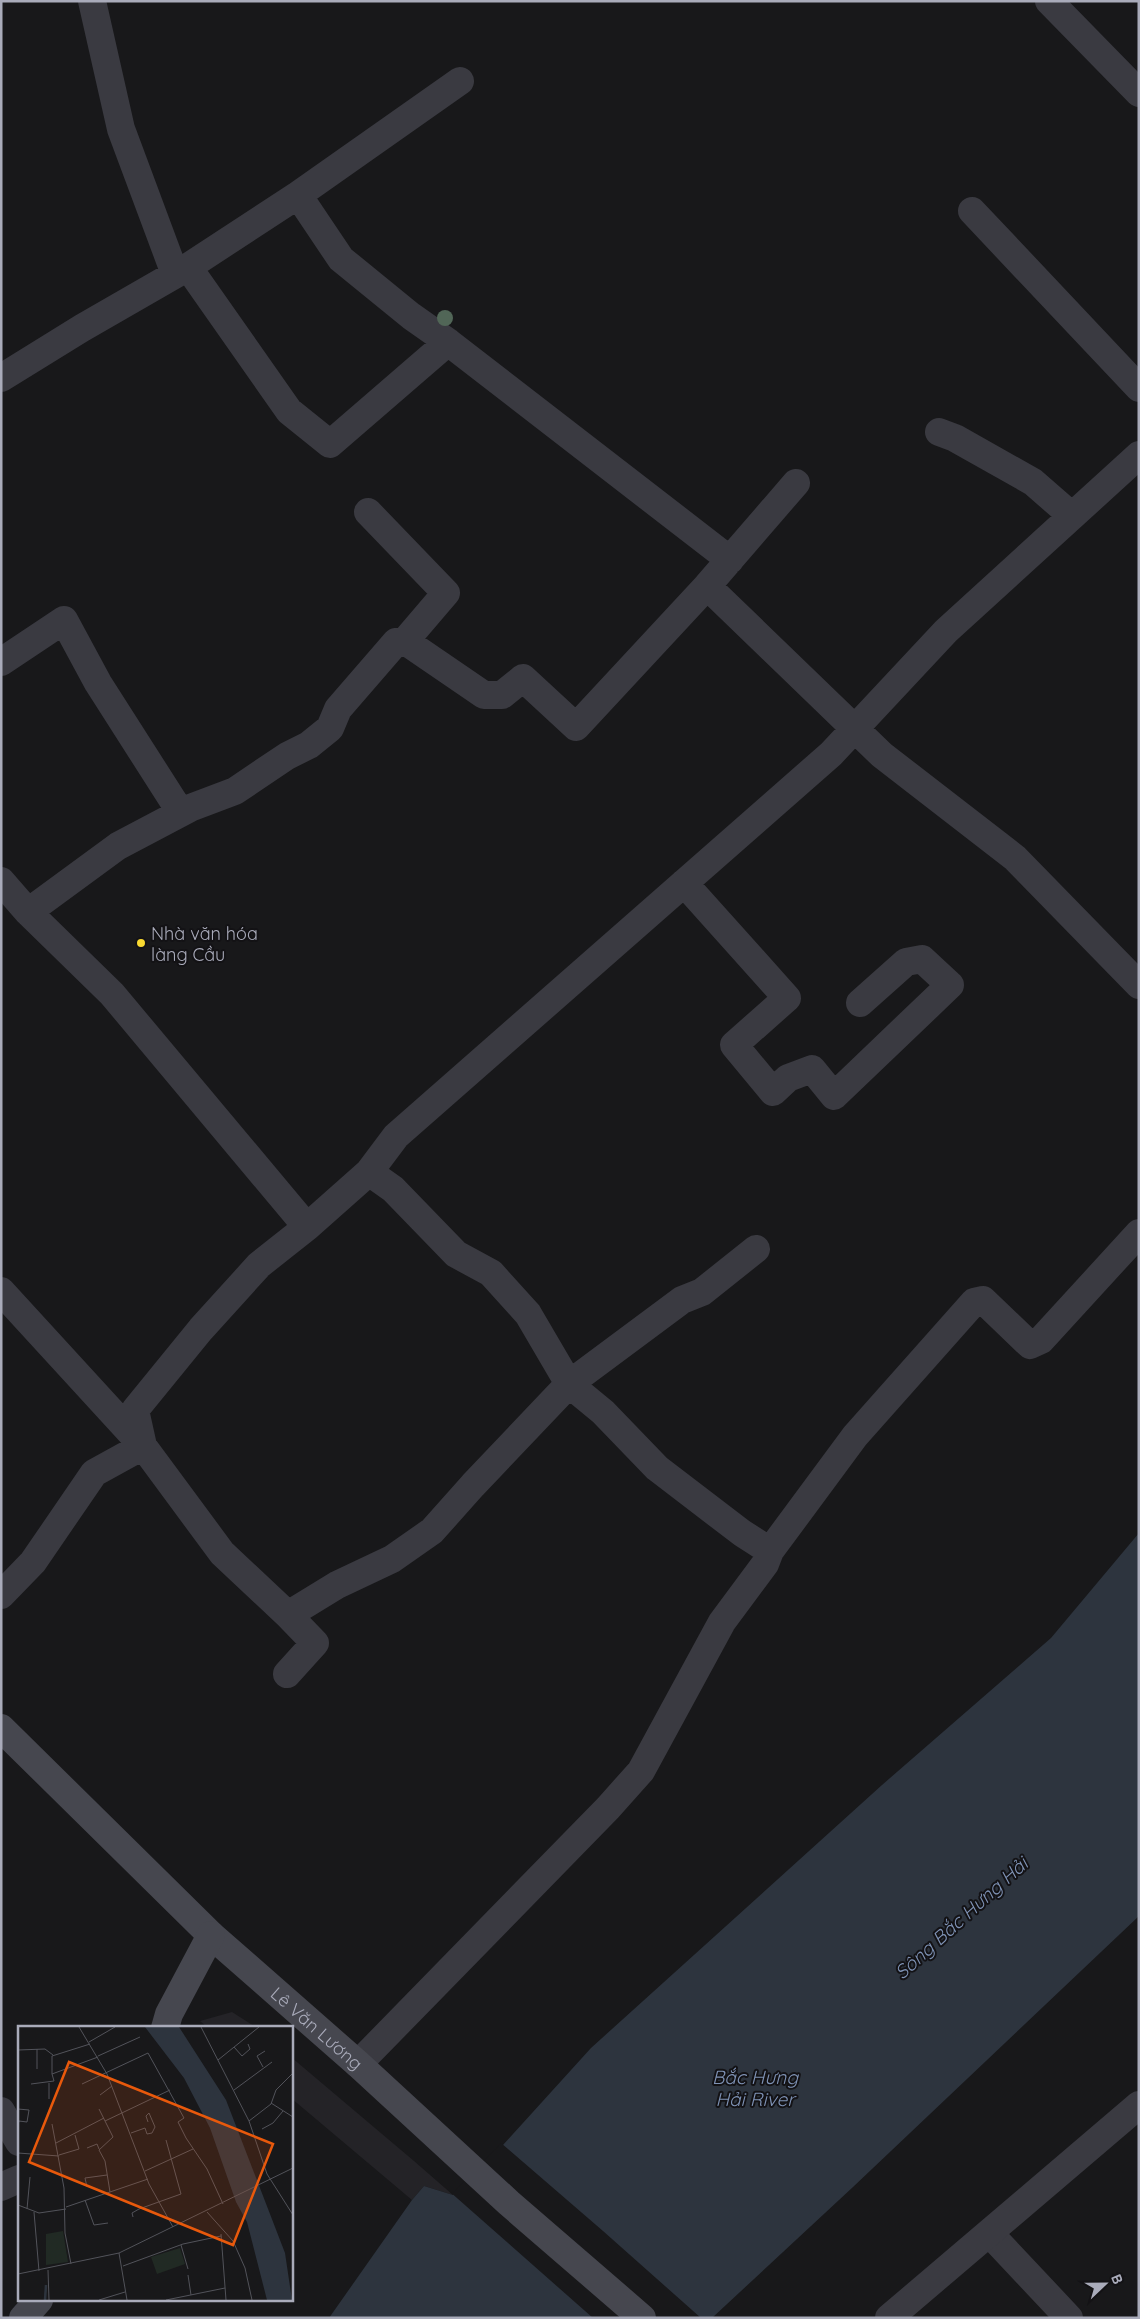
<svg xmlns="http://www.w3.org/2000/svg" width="1140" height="2319" font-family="Quicksand,sans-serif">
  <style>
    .built { fill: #242327 }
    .water { fill: #2d343e }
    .pier { fill: #18181a }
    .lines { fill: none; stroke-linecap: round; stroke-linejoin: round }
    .minor { stroke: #3a3a41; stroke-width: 28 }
    .tertiary { stroke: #3a3a41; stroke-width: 28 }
    .secondary { stroke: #46474f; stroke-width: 28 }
    .tree { fill: #516657 }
    .poi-dot { fill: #f9d931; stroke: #131215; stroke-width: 2 }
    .labels { text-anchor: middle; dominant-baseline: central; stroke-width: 4; stroke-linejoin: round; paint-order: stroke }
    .poi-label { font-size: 18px; fill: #a9abba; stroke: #131215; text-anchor: start }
    .street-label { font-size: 18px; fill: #a9abba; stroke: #131215 }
    .water-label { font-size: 19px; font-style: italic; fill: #7f93b6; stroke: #131215 }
    .inset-river { fill: none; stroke: #2d343e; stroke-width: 2.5 }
    .inset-road { fill: none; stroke: #52535a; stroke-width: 1 }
    .view { fill: #e8590c; fill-opacity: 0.15; stroke: #e8590c; stroke-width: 2.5 }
    .inset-edge { fill: none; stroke: #a9abba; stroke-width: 2.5 }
  </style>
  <rect width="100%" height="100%" fill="#18181a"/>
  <!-- built -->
  <path class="built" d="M 232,2012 L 257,2028 L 208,2028 L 200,2021 Z
    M 291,2057 L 414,2161 L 453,2195 L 424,2186 L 412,2200 L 291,2098 Z"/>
  <!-- water -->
  <path class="water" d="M 1139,1533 L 1139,1916 L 853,2187 L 712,2318 L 329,2318 L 412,2200 L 424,2186 L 453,2195 L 503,2145 L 591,2048 L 882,1785 L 1051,1638 Z"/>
  <!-- pier -->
  <path class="pier" d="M 501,2143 L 603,2231 L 701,2318 L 593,2318 L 449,2191 L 453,2193 Z"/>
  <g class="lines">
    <!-- minor -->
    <path class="minor" d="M 92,1 L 121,129 L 175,274
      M 1049,1 L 1139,93
      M 298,195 L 341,259 L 411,316 L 448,342 L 730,560
      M 972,211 L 1139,388
      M 188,267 L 289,411 L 330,444 L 448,342
      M 1,378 L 82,328 L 188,267 L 298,195 L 460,81
      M 939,432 L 955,438 L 1033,482 L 1072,516
      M 368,512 L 446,593 L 405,641
      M 707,586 L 882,755 L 1015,858 L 1139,985
      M 1,662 L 64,620 L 98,683 L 181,813
      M 1,881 L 28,912 L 112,994 L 307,1227
      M 684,883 L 787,998 L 734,1045 L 773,1092 L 788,1078 L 812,1069 L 834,1096 L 950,985 L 922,959 L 906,962 L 860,1003
      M 28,912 L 118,846 L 190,808 L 235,791 L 287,756 L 309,745 L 330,728 L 338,709 L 396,642 L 405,641 L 484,695 L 502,695 L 523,678 L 576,727 L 707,586 L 796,483
      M 369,1172 L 393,1189 L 456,1254 L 491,1273 L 528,1314 L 569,1384 L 603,1412 L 657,1468 L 742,1533 L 770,1551
      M 1,1291 L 143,1446 L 222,1553 L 288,1615 L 337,1585 L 392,1559 L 432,1531 L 473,1485 L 569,1384 L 682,1300 L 702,1292 L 756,1249
      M 1,1595 L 33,1562 L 94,1473 L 143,1446 L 135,1410 L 201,1329 L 259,1265 L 307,1227 L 369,1172 L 396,1136 L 831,754 L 946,631 L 1139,455
      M 287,1674 L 315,1643 L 288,1615
      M 358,2064 L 608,1808 L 641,1771 L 722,1622 L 765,1564 L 770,1551 L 855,1436 L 974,1302 L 983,1300 L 1030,1345 L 1041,1340 L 1139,1233
      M 1,2111 L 19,2142
      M 1,2187 L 19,2179
      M 990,2234 L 1069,2318"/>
    <!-- tertiary -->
    <path class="tertiary" d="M 889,2318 L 1139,2105"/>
    <!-- secondary -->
    <g class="secondary">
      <path id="s1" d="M 1,1728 L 211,1935 L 358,2064 L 509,2203 L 642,2318"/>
      <path d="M 165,2028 L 169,2014 L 211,1935"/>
      <path d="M 23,2318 L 39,2300"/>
    </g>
  </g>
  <!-- trees -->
  <circle class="tree" cx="445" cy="318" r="8"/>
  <!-- markers -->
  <circle class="poi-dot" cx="141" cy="943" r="5"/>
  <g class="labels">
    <!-- poi labels -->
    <g class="poi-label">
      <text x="151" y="933">Nhà văn hóa<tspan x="151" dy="21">làng Cầu</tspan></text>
    </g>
    <!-- street labels -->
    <g class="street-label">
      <text stroke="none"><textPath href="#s1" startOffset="436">Lê Văn Lương</textPath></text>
    </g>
    <!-- water labels -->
    <g class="water-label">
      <text transform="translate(961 1918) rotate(-42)">Sông Bắc Hưng Hải</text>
      <text x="755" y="2077">Bắc Hưng<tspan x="755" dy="22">Hải River</tspan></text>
    </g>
  </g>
  <!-- overview -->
  <g transform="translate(18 2026)">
    <rect width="275" height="275" fill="#18181a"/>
    <path d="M 45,205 L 50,236 L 28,239 L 28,208 ZM 162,222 L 167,238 L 139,248 L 133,231 Z" fill="#212a24"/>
    <path d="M 127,1 L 161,1 L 208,74 L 267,227 L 274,274 L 249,274 L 229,196 L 218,176 L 192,102 L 166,52 Z" fill="#2d343e"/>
    <path class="inset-river" d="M 27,274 L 28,259"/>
    <path class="inset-road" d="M 61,1 L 89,48 L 131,158 L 155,201M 183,1 L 231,95 L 249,148 L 275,189M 71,16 L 97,1M 72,18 L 34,30 L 34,48 L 80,31M 216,21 L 224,30 L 232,23 L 230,18M 0,24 L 27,23 L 35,29M 80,30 L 122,11M 200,34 L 241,1M 245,41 L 239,30 L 247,25M 19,43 L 19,23M 31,57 L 31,73M 13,58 L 36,55 L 34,48M 64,58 L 130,27 L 166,92 L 160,96 L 168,112 L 189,143 L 205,178M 216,64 L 254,36M 82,69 L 94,60M 253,77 L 275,91M 0,83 L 11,84 L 9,96 L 1,95 L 0,99M 81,83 L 95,111 L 81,124 L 87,135 L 92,166M 87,95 L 152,64M 231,95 L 253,78 L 258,64 L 275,47M 34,98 L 46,162 L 47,207 L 53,238M 244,103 L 255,97 L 265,85M 113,107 L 127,102 L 129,108 L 134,107 L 137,101 L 131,87 L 128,90 L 130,96M 38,117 L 86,92M 69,122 L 79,118 L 81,123M 0,127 L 41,130M 41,129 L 61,123 L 57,109M 127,145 L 175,123M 69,161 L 67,152 L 89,149M 67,174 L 76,199 L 90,197M 0,179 L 21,187 L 48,183M 48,181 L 130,153M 9,183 L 12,151M 16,186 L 21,245M 189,186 L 215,215 L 227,242 L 234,274M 115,191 L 114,187 L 121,183 L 163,168 L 148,114M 203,208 L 208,274M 163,219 L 170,243M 101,227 L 109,274M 105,240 L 165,218 L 203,210M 30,244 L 31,274M 0,248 L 101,227 L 275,142M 170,249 L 173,269M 81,274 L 107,266M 148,274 L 207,262"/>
    <path class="view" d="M 51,36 L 255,118 L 215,219 L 11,136 Z"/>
    <rect width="275" height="275" class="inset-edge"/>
  </g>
  <!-- border -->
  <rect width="1140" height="2319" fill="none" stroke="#a9abba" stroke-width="5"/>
  <!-- north arrow -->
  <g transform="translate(1105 2284) rotate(68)" stroke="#131215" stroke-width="4" paint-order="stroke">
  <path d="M0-4L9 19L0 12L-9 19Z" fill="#a9abba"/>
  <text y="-8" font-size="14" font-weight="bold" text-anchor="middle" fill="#a9abba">B</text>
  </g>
</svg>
